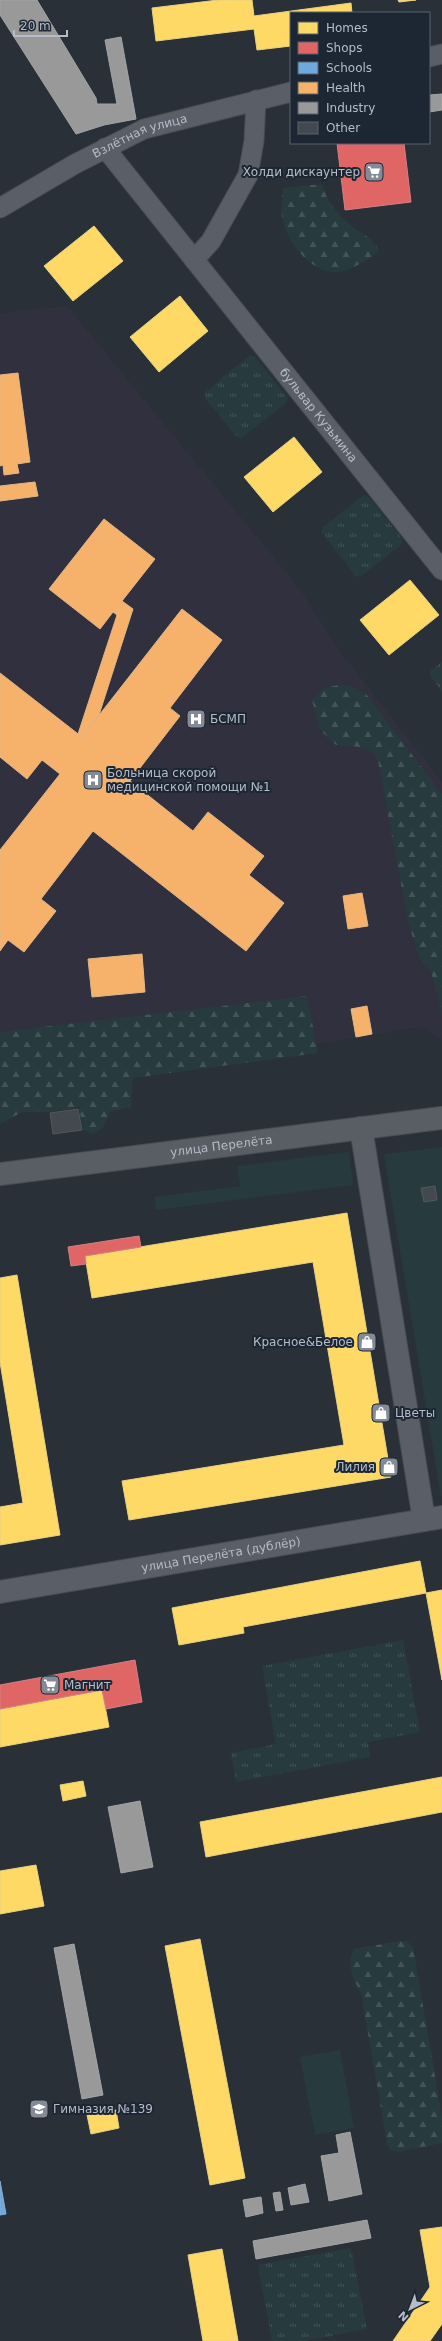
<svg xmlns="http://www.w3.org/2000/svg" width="442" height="2341" font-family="'DejaVu Sans',sans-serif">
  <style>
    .medical { fill: #31303e }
    .grass { fill: #273a3e }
    .forest { fill: url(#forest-firs) }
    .park { fill: url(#park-tufts) }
    .homes { fill: #ffd966; stroke: #e8d084 }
    .shops { fill: #e06666; stroke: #d38084 }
    .schools { fill: #6fa8dc; stroke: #84aed6 }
    .health { fill: #f6b26b; stroke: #e2b587 }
    .industry { fill: #999; stroke: #a1a4a7 }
    .building { fill: #444950; stroke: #52575f }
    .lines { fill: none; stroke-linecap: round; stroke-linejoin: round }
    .minor-casing { stroke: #484c53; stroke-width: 21 }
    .tertiary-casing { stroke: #484c53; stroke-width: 24 }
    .secondary-casing { stroke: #484c53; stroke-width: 24 }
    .minor { stroke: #5a5e66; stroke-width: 19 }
    .tertiary { stroke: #5a5e66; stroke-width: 22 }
    .secondary { stroke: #595d64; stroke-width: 22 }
    .labels { text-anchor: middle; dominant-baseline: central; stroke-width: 4; stroke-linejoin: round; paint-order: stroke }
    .street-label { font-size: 12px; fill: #b4bcc9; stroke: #1d2633 }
    .poi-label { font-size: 12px; fill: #b4bcc9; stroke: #1d2633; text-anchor: start }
  </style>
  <defs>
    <pattern id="forest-firs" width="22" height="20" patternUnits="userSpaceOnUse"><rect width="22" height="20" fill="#273a3e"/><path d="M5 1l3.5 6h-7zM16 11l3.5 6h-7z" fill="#445559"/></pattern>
    <pattern id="park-tufts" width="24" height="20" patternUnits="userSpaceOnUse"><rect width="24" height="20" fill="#273a3e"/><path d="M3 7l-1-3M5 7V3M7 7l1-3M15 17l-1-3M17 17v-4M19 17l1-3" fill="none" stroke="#445559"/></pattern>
  </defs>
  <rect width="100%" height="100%" fill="#2a3038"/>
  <!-- medical -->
  <path class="medical" d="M 67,306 L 299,588 L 343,655 L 442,782 L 442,1040 L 422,1027 L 0,1094 L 0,313 Z"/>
  <!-- grass -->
  <path class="grass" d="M 442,1147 L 442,1496 L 441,1496 L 384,1154 Z
    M 349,1152 L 353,1185 L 156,1210 L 154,1197 L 240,1186 L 237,1166 Z
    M 340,2050 L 354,2128 L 315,2135 L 300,2057 Z"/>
  <!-- forest -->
  <path class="forest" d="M 322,184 C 327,201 336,213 349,224 C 359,233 375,238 379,251 C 370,259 350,271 338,272 C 310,274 286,241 282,216 C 280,207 283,197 283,188 Z
    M 347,684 L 366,694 L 442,794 L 442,1016 L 431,971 L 418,956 L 408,921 L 378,761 L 373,752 L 361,747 L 336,745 L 319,729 L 312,700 L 325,687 Z
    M 307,996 L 318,1053 L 133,1078 L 131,1107 L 110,1112 L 103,1128 L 93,1134 L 83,1130 L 79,1107 L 49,1112 L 22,1112 L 0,1124 L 0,1032 Z
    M 400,1941 L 407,1941 L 413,1947 L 442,2117 L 442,2143 L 398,2152 L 390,2150 L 387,2143 L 361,1993 C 353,1979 346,1964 354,1949 Z"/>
  <!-- park -->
  <path class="park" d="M 250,355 L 255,357 L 288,398 L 286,403 L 241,438 L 236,436 L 205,398 L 204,393 Z
    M 364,495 L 369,497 L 403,540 L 401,545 L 360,577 L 355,575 L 321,532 L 323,527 Z
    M 442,662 L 442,692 L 430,675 L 431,670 Z
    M 403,1640 L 420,1732 L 368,1742 L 370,1757 L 236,1782 L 231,1753 L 276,1744 L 262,1666 Z
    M 351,2248 L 367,2329 L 305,2341 L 272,2341 L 258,2265 Z"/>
  <!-- homes -->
  <path class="homes" d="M 218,0 L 252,0 L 254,16 L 351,3 L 352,13 L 291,13 L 291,46 L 257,50 L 254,29 L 156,41 L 152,8 Z
    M 398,0 L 416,0 L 399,2 Z
    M 94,226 L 123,261 L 73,301 L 44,266 Z
    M 180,296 L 208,331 L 159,372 L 130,337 Z
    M 294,437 L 322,472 L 273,512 L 244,477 Z
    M 410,580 L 439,615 L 389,655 L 360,620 Z
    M 347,1213 L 391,1477 L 129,1520 L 122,1481 L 344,1445 L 313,1262 L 92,1298 L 85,1256 Z
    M 17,1275 L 60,1535 L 0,1545 L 0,1507 L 23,1503 L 0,1362 L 0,1278 Z
    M 420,1561 L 426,1593 L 243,1627 L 244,1633 L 179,1645 L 172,1608 Z
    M 442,1590 L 442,1680 L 426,1593 Z
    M 102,1690 L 109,1727 L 0,1747 L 0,1709 Z
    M 442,1777 L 442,1812 L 206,1857 L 200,1822 Z
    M 83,1781 L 86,1796 L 63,1801 L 60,1785 Z
    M 36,1865 L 44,1906 L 0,1914 L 0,1871 Z
    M 200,1939 L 245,2178 L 210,2185 L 165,1946 Z
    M 116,2110 L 119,2128 L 91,2134 L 87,2115 Z
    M 442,2227 L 442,2324 L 430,2341 L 393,2341 L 430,2287 L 420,2230 Z
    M 222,2249 L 238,2341 L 203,2341 L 188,2255 Z"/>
  <!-- shops -->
  <path class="shops" d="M 337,143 L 404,143 L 411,202 L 345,210 Z
    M 139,1236 L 141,1247 L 85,1256 L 86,1264 L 71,1266 L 68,1247 Z
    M 135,1660 L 142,1702 L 106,1709 L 102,1690 L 0,1709 L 0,1685 Z"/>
  <!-- schools -->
  <path class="schools" d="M 0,2181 L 6,2214 L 0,2215 Z"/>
  <!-- health -->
  <path class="health" d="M 18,373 L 30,462 L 17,464 L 19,473 L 4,475 L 3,465 L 0,466 L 0,375 Z
    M 35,482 L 38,496 L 0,501 L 0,486 Z
    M 104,519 L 155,559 L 122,601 L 133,609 L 99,715 L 82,737 L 78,734 L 117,615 L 113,612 L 100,629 L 49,589 Z
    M 182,609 L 222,640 L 170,708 L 180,716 L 130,781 L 193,831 L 208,812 L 264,856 L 249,875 L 284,903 L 246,951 L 93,831 L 41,899 L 56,911 L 24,952 L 8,940 L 0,951 L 0,850 L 60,774 L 42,760 L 27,779 L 0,757 L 0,673 L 82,737 Z
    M 362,893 L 368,926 L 348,929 L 343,896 Z
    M 142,954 L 145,992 L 92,997 L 88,959 Z
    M 367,1006 L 372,1034 L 356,1037 L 351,1009 Z"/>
  <!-- industry -->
  <path class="industry" d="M 0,0 L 37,0 L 96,98 L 97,104 L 117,104 L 105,40 L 121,37 L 136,119 L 104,125 L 76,134 L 0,15 Z
    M 442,94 L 442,110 L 429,112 L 429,95 Z
    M 140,1801 L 153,1867 L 121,1873 L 108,1807 Z
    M 74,1944 L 103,2095 L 82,2099 L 54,1948 Z
    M 350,2132 L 362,2194 L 329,2201 L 321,2156 L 339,2153 L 336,2135 Z
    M 305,2184 L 309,2202 L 291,2205 L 288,2188 Z
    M 280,2192 L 283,2210 L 276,2211 L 273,2193 Z
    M 261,2197 L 263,2213 L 246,2217 L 243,2200 Z
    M 367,2220 L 371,2238 L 256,2259 L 253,2241 Z"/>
  <!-- building -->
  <path class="building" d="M 78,1109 L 82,1130 L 53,1134 L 50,1113 Z
    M 435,1186 L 437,1200 L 424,1202 L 421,1188 Z"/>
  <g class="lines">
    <defs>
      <g id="minor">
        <path d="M 429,57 L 442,54"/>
        <path id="s1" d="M 105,148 L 442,570"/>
        <path id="s2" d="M 0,208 L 75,164 L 144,129 L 291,92"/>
        <path d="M 194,260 L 211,241 L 248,175 L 254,141 L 256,100"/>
      </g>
      <g id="tertiary">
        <path d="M 361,1128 L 424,1520"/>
        <path id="s3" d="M 0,1592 L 442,1517"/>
      </g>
      <g id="secondary">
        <path id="s4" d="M 0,1174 L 442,1118"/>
      </g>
    </defs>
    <!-- minor casing -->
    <use href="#minor" class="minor-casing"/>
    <!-- tertiary casing -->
    <use href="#tertiary" class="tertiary-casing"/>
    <!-- secondary casing -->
    <use href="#secondary" class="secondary-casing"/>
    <!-- minor -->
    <use href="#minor" class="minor"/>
    <!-- tertiary -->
    <use href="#tertiary" class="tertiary"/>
    <!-- secondary -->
    <use href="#secondary" class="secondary"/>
  </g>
  <!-- icons -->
  <defs>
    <symbol id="supermarket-square" viewBox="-11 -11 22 22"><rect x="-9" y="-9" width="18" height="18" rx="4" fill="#848b96" stroke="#1d2633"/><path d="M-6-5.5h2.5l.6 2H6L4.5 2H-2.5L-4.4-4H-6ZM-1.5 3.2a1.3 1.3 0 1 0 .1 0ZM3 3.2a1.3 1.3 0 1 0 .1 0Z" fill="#fff"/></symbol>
    <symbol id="hospital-square" viewBox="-11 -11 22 22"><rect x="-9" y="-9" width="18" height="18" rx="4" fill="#848b96" stroke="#1d2633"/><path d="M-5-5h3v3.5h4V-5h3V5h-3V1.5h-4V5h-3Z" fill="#fff"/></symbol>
    <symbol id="shop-square" viewBox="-11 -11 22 22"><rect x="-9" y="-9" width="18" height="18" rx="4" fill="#848b96" stroke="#1d2633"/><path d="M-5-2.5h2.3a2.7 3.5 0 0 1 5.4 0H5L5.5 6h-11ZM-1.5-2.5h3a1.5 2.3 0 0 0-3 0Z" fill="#fff"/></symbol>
    <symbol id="school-square" viewBox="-11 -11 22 22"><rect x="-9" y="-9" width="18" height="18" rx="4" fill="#848b96" stroke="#1d2633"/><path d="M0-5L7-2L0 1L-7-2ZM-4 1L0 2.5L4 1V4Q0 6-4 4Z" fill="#fff"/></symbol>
  </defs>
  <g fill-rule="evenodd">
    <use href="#supermarket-square" x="363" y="161" width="22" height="22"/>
    <use href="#hospital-square" x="185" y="708" width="22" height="22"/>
    <use href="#hospital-square" x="82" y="769" width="22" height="22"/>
    <use href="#shop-square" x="356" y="1331" width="22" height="22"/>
    <use href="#shop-square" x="370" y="1402" width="22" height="22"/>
    <use href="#shop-square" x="378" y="1456" width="22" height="22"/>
    <use href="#supermarket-square" x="39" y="1674" width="22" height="22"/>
    <use href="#school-square" x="28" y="2098" width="22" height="22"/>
  </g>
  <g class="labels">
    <!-- street labels -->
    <g class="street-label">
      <text stroke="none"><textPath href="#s2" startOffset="158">Взлётная улица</textPath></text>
      <text stroke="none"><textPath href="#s1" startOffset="342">бульвар Кузьмина</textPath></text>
      <text stroke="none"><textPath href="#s4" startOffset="223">улица Перелёта</textPath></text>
      <text stroke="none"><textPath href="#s3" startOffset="224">улица Перелёта (дублёр)</textPath></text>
    </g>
    <!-- poi labels -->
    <g class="poi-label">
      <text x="360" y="172" text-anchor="end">Холди дискаунтер</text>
      <text x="210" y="719">БСМП</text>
      <text x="107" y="773">Больница скорой<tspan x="107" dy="14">медицинской помощи №1</tspan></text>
      <text x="353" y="1342" text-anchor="end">Красное&amp;Белое</text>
      <text x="395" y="1413">Цветы</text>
      <text x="375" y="1467" text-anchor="end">Лилия</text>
      <text x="64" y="1685">Магнит</text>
      <text x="53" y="2109">Гимназия №139</text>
    </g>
  </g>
  <!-- legend -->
  <rect x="290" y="12" width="140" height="132" fill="#1d2633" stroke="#59626f"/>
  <rect x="298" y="22" width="20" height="12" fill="#ffd966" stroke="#59626f"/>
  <text x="326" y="32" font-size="12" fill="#b4bcc9">Homes</text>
  <rect x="298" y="42" width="20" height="12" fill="#e06666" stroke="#59626f"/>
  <text x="326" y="52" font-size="12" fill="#b4bcc9">Shops</text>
  <rect x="298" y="62" width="20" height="12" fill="#6fa8dc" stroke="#59626f"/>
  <text x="326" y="72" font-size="12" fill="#b4bcc9">Schools</text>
  <rect x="298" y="82" width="20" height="12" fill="#f6b26b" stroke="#59626f"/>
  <text x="326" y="92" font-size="12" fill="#b4bcc9">Health</text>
  <rect x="298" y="102" width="20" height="12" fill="#999999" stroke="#59626f"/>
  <text x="326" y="112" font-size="12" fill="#b4bcc9">Industry</text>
  <rect x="298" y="122" width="20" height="12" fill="#444950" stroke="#59626f"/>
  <text x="326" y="132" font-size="12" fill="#b4bcc9">Other</text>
  <!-- north arrow -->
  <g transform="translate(410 2309) rotate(222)" stroke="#1d2633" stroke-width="3" paint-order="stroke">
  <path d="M0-3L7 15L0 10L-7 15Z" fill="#b4bcc9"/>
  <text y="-6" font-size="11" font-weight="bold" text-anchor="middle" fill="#b4bcc9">N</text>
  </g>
  <!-- scale -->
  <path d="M14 30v6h53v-6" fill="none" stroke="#b4bcc9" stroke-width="2"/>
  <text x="20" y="30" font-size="12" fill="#b4bcc9" stroke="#1d2633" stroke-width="3" paint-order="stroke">20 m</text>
</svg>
